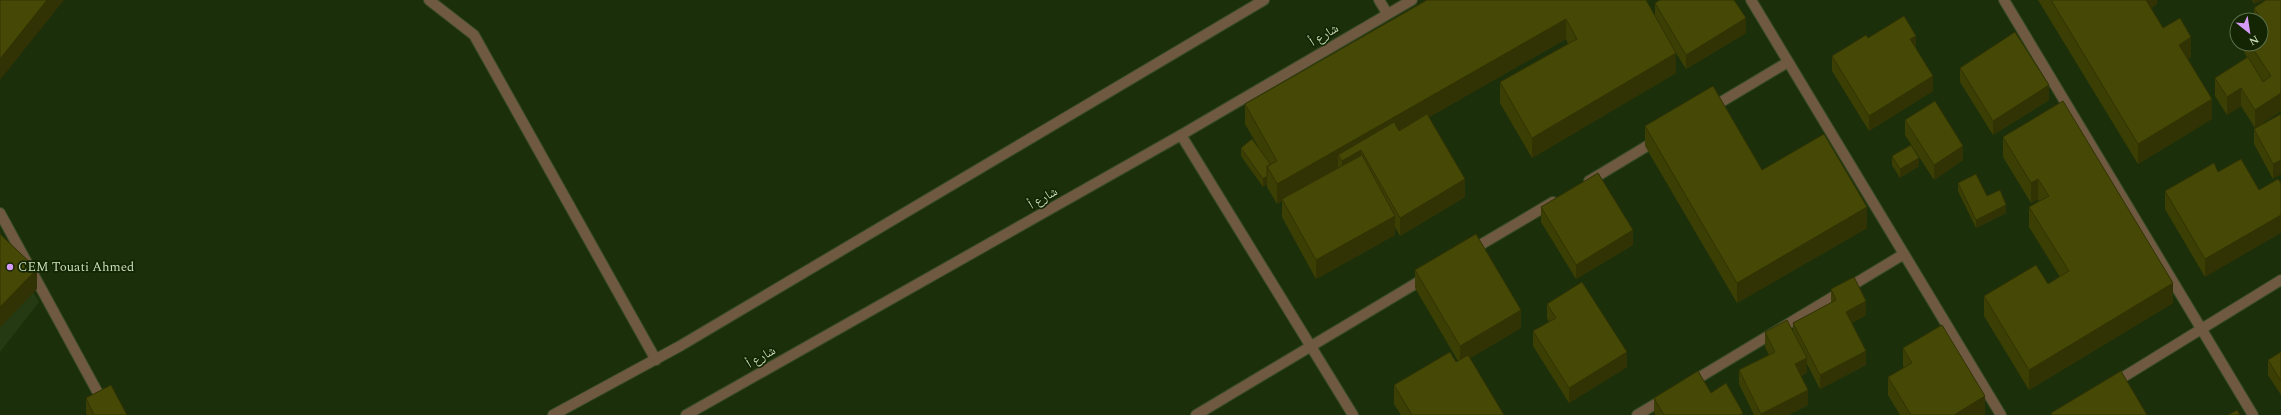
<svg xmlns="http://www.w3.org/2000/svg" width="2281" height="415" font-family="Spectral,'Noto Naskh Arabic',serif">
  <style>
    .built { fill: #253a12 }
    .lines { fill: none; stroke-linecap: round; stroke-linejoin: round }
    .minor-casing { stroke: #384b27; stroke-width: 12 }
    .tertiary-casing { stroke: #384b27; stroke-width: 12 }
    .minor { stroke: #6f5a41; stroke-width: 10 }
    .tertiary { stroke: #6f5a41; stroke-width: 10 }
    .wall { fill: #3c3f04 }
    .shaded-wall { fill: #313304 }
    .building { fill: #464905; stroke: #313304 }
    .poi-dot { fill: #d69bf9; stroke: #132502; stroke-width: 1.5 }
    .labels { text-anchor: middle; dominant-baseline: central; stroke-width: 3.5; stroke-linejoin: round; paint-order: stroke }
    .street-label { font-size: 13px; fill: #c9ddbb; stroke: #132502 }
    .poi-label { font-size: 13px; fill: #c9ddbb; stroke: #132502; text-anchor: start }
  </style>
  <rect width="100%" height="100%" fill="#1c2f0b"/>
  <!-- built -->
  <path class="built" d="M 0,232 L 39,302 L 0,352 Z"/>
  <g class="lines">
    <defs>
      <path id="minor" d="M 429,0 L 474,35 L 656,360
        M 1751,0 L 2001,415
        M 2004,0 L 2253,415
        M 1711,108 L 1788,62
        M 1181,135 L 1353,415
        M 1589,181 L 1657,140
        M 0,213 L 110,415
        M 1470,251 L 1553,202
        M 1690,383 L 1904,254
        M 2112,384 L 2281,280
        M 1196,415 L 1425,278
        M 1637,415 L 1664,399"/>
      <path id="tertiary" d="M 1379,0 L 1387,13
        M 553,415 L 680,346 L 1264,0
        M 686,415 L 1181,135 L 1412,0"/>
    </defs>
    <!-- minor casing -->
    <use href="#minor" class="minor-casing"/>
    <!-- tertiary casing -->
    <use href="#tertiary" class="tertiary-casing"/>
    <!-- minor -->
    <use href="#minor" class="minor"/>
    <!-- tertiary -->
    <use href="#tertiary" class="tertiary"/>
  </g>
  <!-- wall -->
  <path class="wall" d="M 1427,0 L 1655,15 L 1655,3 L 1746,33 L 1686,69 L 1676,53 L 1676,73 L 1532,158 L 1500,103 L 1500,82 L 1568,44 L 1566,39 L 1429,117 L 1465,197 L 1400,236 L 1395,227 L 1395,235 L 1316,279 L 1282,217 L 1282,201 L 1277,204 L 1267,187 L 1267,184 L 1263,187 L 1241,156 L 1241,148 L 1259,148 L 1245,124 L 1245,104 Z
    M 2038,0 L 2157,0 L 2157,4 L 2151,8 L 2163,28 L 2191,57 L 2188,59 L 2212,119 L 2138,164 Z
    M 2252,0 L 2263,0 L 2254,4 Z
    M 2266,0 L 2281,111 L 2255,128 L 2241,106 L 2227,115 L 2215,96 L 2215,78 L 2247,57 L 2244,52 L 2244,44 L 2261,44 L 2261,20 L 2254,20 L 2254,8 Z
    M 1868,38 L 1916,48 L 1933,91 L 1869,131 L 1832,71 L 1832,56 Z
    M 1960,68 L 2049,100 L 1993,135 L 1960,82 Z
    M 2281,114 L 2273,179 L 2254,144 L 2254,129 Z
    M 1905,120 L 1963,160 L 1934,180 L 1905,135 Z
    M 1645,126 L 1762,170 L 1867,228 L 1737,303 L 1645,146 Z
    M 2003,137 L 2173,303 L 2029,390 L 1984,316 L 1984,296 L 2048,284 L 2060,277 L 2029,227 L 2029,207 L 2039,201 L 2038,199 L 2031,203 L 2003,157 Z
    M 1892,156 L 1919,166 L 1900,178 L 1892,165 Z
    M 2214,163 L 2205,277 L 2165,209 L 2165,191 Z
    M 1958,183 L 1987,196 L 2006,213 L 1976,228 L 1958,191 Z
    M 1541,207 L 1633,245 L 1576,279 L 1541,222 Z
    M 1415,270 L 1521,328 L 1470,358 L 1504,415 L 1401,415 L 1394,404 L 1394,385 L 1456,362 L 1458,361 L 1415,288 Z
    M 1831,289 L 1866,315 L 1852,323 L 1866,365 L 1820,389 L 1807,364 L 1807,373 L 1801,376 L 1808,405 L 1788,415 L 1754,415 L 1739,384 L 1739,370 L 1769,355 L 1765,347 L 1765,332 L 1793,331 L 1793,323 L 1831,303 Z
    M 1547,304 L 1627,367 L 1569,403 L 1533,346 L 1533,331 L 1549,322 L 1547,318 Z
    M 1903,348 L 1985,415 L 1900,415 L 1888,395 L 1888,377 L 1904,368 L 1903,366 Z
    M 2281,352 L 2281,395 L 2268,375 L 2268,360 Z
    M 1711,393 L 1743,415 L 1655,415 L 1654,412 L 1654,398 Z
    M 86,398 L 127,415 L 87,415 L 86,413 Z"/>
  <!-- shaded-wall -->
  <path class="shaded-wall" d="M 47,0 L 64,0 L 0,80 L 0,59 Z
    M 2142,0 L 2157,0 L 2157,4 L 2142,14 Z
    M 2254,0 L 2263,0 L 2254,4 Z
    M 1746,18 L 1746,33 L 1686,69 L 1686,55 Z
    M 1566,19 L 1566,39 L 1363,155 L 1361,150 L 1361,168 L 1342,180 L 1342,161 L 1338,155 L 1338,169 L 1282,199 L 1282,201 L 1277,204 L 1277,184 Z
    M 1916,36 L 1916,50 L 1910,39 Z
    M 2191,37 L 2191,57 L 2179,65 L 2179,45 Z
    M 1676,53 L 1676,73 L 1532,158 L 1532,138 Z
    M 1933,76 L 1933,91 L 1869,131 L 1869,116 Z
    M 2049,85 L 2049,100 L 1993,135 L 1993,121 Z
    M 2241,88 L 2241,106 L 2227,115 L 2227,97 Z
    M 2281,93 L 2281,111 L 2255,128 L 2255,110 Z
    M 2212,99 L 2212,119 L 2138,164 L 2138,144 Z
    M 1963,146 L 1963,160 L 1934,180 L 1934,165 Z
    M 1919,158 L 1919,166 L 1900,178 L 1900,169 Z
    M 2281,160 L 2281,174 L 2273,179 L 2273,164 Z
    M 1267,176 L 1267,184 L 1263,187 L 1263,179 Z
    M 1465,179 L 1465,197 L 1400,236 L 1400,218 Z
    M 2038,179 L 2038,199 L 2031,203 L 2031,183 Z
    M 2006,205 L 2006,213 L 1976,228 L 1976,220 Z
    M 1867,207 L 1867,228 L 1737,303 L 1737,283 Z
    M 2281,215 L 2281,233 L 2205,277 L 2205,259 Z
    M 1395,216 L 1395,235 L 1316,279 L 1316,260 Z
    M 1633,230 L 1633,245 L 1576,279 L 1576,265 Z
    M 37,269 L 37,289 L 0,327 L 0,307 Z
    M 2173,283 L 2173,303 L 2029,390 L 2029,370 Z
    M 1866,301 L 1866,315 L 1846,326 L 1846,312 Z
    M 1521,310 L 1521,328 L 1460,364 L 1460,346 Z
    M 1866,351 L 1866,365 L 1820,389 L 1820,375 Z
    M 1627,352 L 1627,367 L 1569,403 L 1569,388 Z
    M 1807,358 L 1807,373 L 1795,379 L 1795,364 Z
    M 1808,390 L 1808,405 L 1788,415 L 1761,415 L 1761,414 Z
    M 1985,396 L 1985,415 L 1954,415 Z"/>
  <!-- building -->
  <path class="building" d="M 0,0 L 47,0 L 0,59 Z
    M 1427,0 L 1646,0 L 1676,53 L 1532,138 L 1500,82 L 1577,39 L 1566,19 L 1277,184 L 1267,166 L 1277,161 L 1245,104 Z
    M 1660,0 L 1734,0 L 1746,18 L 1686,55 L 1655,3 Z
    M 2051,0 L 2146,0 L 2163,28 L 2180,18 L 2191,37 L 2179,45 L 2212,99 L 2138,144 Z
    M 2266,0 L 2281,0 L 2281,93 L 2255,110 L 2241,88 L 2227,97 L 2215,78 L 2248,57 L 2263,82 L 2271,76 L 2250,44 L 2261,44 L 2261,23 L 2263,21 L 2254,8 Z
    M 1904,16 L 1916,36 L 1910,39 L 1933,76 L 1869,116 L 1832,56 L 1866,35 L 1868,38 Z
    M 2015,32 L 2049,85 L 1993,121 L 1960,68 Z
    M 1713,86 L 1762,170 L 1824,134 L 1867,207 L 1737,283 L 1645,126 Z
    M 1935,101 L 1963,146 L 1934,165 L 1905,120 Z
    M 2063,101 L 2173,283 L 2029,370 L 1984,296 L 2036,265 L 2048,284 L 2069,271 L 2029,207 L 2049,196 L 2038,179 L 2031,183 L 2003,137 Z
    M 1427,114 L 1465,179 L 1400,218 L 1361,150 L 1342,161 L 1338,155 L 1394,122 L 1399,131 Z
    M 2281,114 L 2281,160 L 2273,164 L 2254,129 Z
    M 1252,139 L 1271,165 L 1267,166 L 1267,176 L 1263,179 L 1241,148 Z
    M 1911,145 L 1919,158 L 1900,169 L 1892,156 Z
    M 1362,155 L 1395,216 L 1316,260 L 1282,199 Z
    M 2241,159 L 2259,190 L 2278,179 L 2281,183 L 2281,215 L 2205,259 L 2165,191 L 2214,163 L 2218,172 Z
    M 1598,173 L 1633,230 L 1576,265 L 1541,207 Z
    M 1976,174 L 1987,196 L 2000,190 L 2006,205 L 1976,220 L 1958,183 Z
    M 0,234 L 37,269 L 0,307 Z
    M 1476,234 L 1521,310 L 1460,346 L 1415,270 Z
    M 1854,277 L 1866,301 L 1846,312 L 1866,351 L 1820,375 L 1793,323 L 1836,300 L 1831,289 Z
    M 1582,282 L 1627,352 L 1569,388 L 1533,331 L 1556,318 L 1547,304 Z
    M 1787,320 L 1807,358 L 1795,364 L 1808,390 L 1761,414 L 1739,370 L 1775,352 L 1765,332 Z
    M 1942,325 L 1985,396 L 1954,415 L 1911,415 L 1888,377 L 1912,363 L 1903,348 Z
    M 1450,352 L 1456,362 L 1468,355 L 1504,415 L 1412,415 L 1394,385 Z
    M 2281,352 L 2281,381 L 2268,360 Z
    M 1698,371 L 1711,393 L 1726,383 L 1743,413 L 1740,415 L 1664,415 L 1654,398 Z
    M 2121,371 L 2147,415 L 2052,415 L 2051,413 Z
    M 111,385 L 127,415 L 94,415 L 86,398 Z
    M 2237,410 L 2240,415 L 2228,415 Z"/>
  <!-- markers -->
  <circle class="poi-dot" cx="10" cy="267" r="4"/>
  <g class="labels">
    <!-- street labels -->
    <g class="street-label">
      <text transform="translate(1324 35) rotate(-31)">شارع أ</text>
      <text transform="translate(1043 198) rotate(-30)">شارع أ</text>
      <text transform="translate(761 357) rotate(-30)">شارع أ</text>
    </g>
    <!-- poi labels -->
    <g class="poi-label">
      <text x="18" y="267">CEM Touati Ahmed</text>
    </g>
  </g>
  <!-- north arrow -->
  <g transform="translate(2249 32) rotate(150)"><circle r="19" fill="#132502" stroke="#5c6f4c"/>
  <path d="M0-3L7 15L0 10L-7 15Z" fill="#d69bf9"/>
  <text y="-6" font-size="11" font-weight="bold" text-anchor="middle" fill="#c9ddbb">N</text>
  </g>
</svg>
